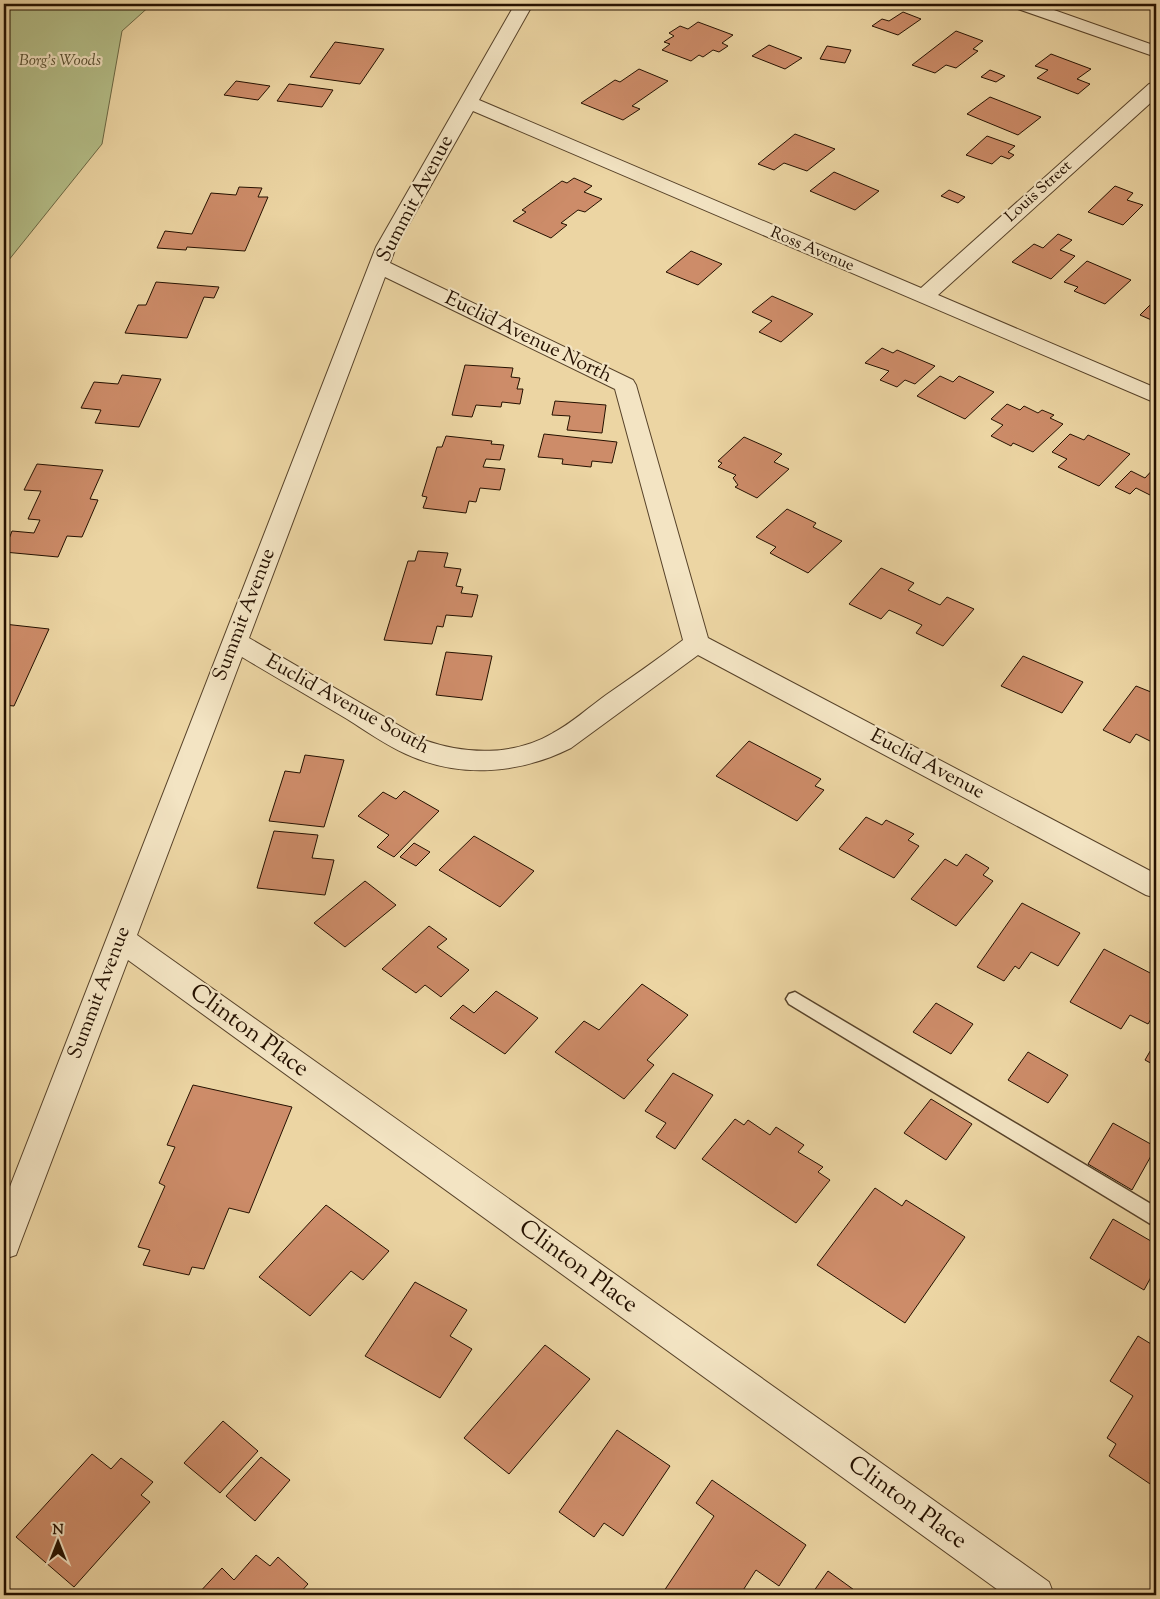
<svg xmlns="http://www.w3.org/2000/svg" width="1160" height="1599" font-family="'Sorts Mill Goudy',serif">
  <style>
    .green { fill: #b4be88; stroke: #6c6844 }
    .building { fill: #cd8c69; stroke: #251100 }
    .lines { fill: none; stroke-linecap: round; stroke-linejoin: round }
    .lane-casing { stroke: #574229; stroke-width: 3 }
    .street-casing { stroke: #574229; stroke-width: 2 }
    .lane { fill: #f3e4c3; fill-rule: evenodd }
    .street { fill: #f3e4c3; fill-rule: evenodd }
    .labels { text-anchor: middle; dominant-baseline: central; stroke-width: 4.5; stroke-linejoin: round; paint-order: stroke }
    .far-park-label { font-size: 16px; font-style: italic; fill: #574e30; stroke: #f3e4c3 }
    .far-street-label { font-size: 16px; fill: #251100; stroke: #f3e4c3 }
    .street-label { font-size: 20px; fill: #251100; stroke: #f3e4c3 }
    .near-street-label { font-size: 24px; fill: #251100; stroke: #f3e4c3 }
  </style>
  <rect width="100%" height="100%" fill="#ecd5a3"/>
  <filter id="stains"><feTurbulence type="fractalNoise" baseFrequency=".004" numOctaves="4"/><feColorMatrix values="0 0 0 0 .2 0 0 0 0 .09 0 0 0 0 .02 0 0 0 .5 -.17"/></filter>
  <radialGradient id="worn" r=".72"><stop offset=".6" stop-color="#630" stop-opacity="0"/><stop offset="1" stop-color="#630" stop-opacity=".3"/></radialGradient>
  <!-- green -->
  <path class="green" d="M 4,4 L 152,4 L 122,31 L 102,144 L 4,266 Z"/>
  <!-- building -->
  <path class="building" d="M 903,12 L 921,19 L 898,35 L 872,26 L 882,19 L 889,21 Z
    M 698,22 L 733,35 L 722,43 L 728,46 L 719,52 L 713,50 L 703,57 L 699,55 L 691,61 L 662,50 L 670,44 L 664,42 L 674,36 L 669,33 L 680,26 L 688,29 Z
    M 956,31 L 983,41 L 973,49 L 978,51 L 956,68 L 946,65 L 935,73 L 912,65 Z
    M 335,42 L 384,49 L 360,84 L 310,77 Z
    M 769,45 L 802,58 L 785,69 L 752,56 Z
    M 827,46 L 851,50 L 845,63 L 820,59 Z
    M 1051,54 L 1091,69 L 1077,79 L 1090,84 L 1078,94 L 1037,78 L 1048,70 L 1035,66 Z
    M 639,69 L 668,81 L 632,106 L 640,109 L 623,120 L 581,103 L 615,80 L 620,82 Z
    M 990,70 L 1005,76 L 996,82 L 981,77 Z
    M 236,81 L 270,86 L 258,100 L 224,95 Z
    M 289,84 L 333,90 L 322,107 L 277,101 Z
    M 990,97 L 1041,117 L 1018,135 L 967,114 Z
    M 795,134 L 835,149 L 807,171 L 784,163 L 774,170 L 758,164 Z
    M 987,136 L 1015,146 L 1008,152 L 1014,155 L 1009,159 L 1001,156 L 992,164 L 966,155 Z
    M 834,172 L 879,191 L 855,210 L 810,191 Z
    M 574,178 L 592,186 L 584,192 L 602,199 L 585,212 L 578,210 L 561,223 L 567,225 L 551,238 L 513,221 L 526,212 L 522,210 L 562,181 L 567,183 Z
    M 1115,186 L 1133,193 L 1127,200 L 1143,205 L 1123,225 L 1088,212 Z
    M 239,187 L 262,188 L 258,197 L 268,197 L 245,251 L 187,247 L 186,250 L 157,248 L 165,231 L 192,234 L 211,193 L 236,195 Z
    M 949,190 L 965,197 L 958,203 L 941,196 Z
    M 1058,234 L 1072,240 L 1060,250 L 1075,256 L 1051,279 L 1012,262 L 1034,244 L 1043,248 Z
    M 691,251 L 722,264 L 698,285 L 666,272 Z
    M 1087,261 L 1131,280 L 1105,304 L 1074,291 L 1078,287 L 1064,282 Z
    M 156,282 L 219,287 L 214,298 L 204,297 L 187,338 L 125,333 L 138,305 L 146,305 Z
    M 772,296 L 813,314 L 781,342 L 759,332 L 772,321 L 752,312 Z
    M 1156,299 L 1156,322 L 1140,315 Z
    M 882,348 L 893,353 L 897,350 L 935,366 L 915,384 L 905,380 L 897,387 L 880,380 L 889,371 L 865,363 Z
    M 465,365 L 513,368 L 511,377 L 520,378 L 517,389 L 523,389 L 520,404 L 502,402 L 501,407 L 476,405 L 472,417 L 452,415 Z
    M 122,375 L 161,379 L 139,427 L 95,423 L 101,410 L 81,408 L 94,382 L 118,384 Z
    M 940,376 L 953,382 L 959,376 L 994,392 L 965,419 L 917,396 Z
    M 555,401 L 606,405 L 602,433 L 567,430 L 570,416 L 552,415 Z
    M 1007,404 L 1020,410 L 1024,406 L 1038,413 L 1042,410 L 1054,415 L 1050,418 L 1063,424 L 1033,452 L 1013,443 L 1011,446 L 991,436 L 1003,425 L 991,419 Z
    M 544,434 L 617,442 L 612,463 L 592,461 L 591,467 L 562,464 L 563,459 L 538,457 Z
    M 1070,434 L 1084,440 L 1088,435 L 1130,454 L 1099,486 L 1058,467 L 1067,459 L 1052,452 Z
    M 446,436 L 492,441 L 491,444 L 504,445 L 500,460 L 486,459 L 483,467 L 505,469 L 500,490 L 480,488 L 476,502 L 469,501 L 466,513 L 423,508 L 427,497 L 422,496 L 437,447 L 442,447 Z
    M 744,437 L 782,454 L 774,462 L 789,469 L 757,498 L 735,487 L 738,485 L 733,478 L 736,475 L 718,467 L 722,463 L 718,461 Z
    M 37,464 L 103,470 L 90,499 L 98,500 L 82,537 L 67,536 L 58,557 L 4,552 L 12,531 L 34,533 L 40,520 L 28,519 L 41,491 L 24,490 Z
    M 1156,466 L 1156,498 L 1136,488 L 1130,494 L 1115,487 L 1131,471 L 1145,478 Z
    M 787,509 L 816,523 L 813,527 L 842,541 L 808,573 L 770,553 L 776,547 L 756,537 Z
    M 418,551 L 448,553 L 444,567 L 461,569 L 456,586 L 463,587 L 461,593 L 478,595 L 472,617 L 446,615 L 443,627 L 437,626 L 432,644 L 384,640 L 408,561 L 415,561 Z
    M 881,568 L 914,583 L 908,590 L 940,605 L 947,597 L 974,609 L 943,646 L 916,633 L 922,625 L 889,610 L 881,619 L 849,604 Z
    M 4,624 L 49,629 L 14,706 L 4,705 Z
    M 446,652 L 492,656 L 482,700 L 436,695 Z
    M 1023,656 L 1083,682 L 1062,713 L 1001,686 Z
    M 1136,686 L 1156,694 L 1156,744 L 1136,734 L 1130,743 L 1103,730 Z
    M 749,741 L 821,779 L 815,786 L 824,790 L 797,821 L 716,776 Z
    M 305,755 L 344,760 L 324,827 L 269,821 L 285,771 L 300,773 Z
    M 404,791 L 439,811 L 394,857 L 377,847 L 389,835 L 358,816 L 383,792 L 396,799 Z
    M 866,817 L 882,825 L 886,820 L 914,834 L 908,840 L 919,846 L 894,878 L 839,849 Z
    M 274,831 L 318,835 L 312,858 L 334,860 L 325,895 L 257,888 Z
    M 474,836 L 534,871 L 500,907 L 439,870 Z
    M 414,843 L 430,852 L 416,866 L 400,857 Z
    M 966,854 L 989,868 L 983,875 L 993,881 L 956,926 L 911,899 L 945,859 L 957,866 Z
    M 365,881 L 396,905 L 345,947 L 314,923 Z
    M 1022,903 L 1080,933 L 1058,966 L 1031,952 L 1019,969 L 1015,966 L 1004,981 L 977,967 Z
    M 429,926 L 447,939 L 437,947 L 469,970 L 441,997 L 425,985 L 416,993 L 382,969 Z
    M 1104,949 L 1156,976 L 1156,1011 L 1148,1024 L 1130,1015 L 1121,1029 L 1070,1002 Z
    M 642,984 L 688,1015 L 647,1060 L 654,1065 L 624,1099 L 555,1052 L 584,1021 L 599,1030 Z
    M 496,991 L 538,1018 L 505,1054 L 450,1018 L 463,1005 L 474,1013 Z
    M 936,1003 L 973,1024 L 951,1054 L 913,1032 Z
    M 1156,1041 L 1156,1066 L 1145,1060 Z
    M 1028,1052 L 1068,1075 L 1048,1103 L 1008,1080 Z
    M 673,1073 L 713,1095 L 675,1149 L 656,1137 L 666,1123 L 645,1111 Z
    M 193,1085 L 292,1107 L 249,1213 L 229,1208 L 204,1269 L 192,1267 L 189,1275 L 143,1265 L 150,1250 L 138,1247 L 165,1186 L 159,1183 L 175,1147 L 167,1145 Z
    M 931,1099 L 972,1124 L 946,1160 L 904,1133 Z
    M 735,1119 L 744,1125 L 748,1120 L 770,1135 L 776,1127 L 804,1145 L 798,1152 L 823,1167 L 818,1172 L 830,1180 L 796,1223 L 702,1159 Z
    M 1113,1123 L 1156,1147 L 1132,1190 L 1088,1164 Z
    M 875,1188 L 902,1206 L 906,1200 L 965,1237 L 905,1323 L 817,1265 Z
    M 326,1205 L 389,1251 L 363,1280 L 351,1271 L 310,1316 L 259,1277 Z
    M 1113,1219 L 1156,1244 L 1156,1268 L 1144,1290 L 1090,1258 Z
    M 415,1282 L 467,1310 L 450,1336 L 472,1349 L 440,1398 L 365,1356 Z
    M 1138,1336 L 1156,1347 L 1156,1488 L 1109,1456 L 1116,1444 L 1107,1438 L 1133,1396 L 1110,1381 Z
    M 545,1345 L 590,1379 L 509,1474 L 464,1438 Z
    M 223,1421 L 258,1451 L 220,1493 L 184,1463 Z
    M 617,1430 L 670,1466 L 623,1536 L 604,1523 L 594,1537 L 559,1512 Z
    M 92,1454 L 111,1469 L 121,1458 L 153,1482 L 141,1495 L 150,1502 L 74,1587 L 16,1537 Z
    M 261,1457 L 290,1480 L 255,1521 L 226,1496 Z
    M 712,1480 L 806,1545 L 779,1586 L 756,1570 L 740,1595 L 664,1595 L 662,1594 L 714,1516 L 696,1503 Z
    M 256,1555 L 270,1566 L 278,1557 L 308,1584 L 298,1595 L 197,1595 L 222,1568 L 234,1580 Z
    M 828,1571 L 861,1595 L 811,1595 Z"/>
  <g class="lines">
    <defs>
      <path id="lane" d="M 795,992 L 1156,1207 L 1156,1226 L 1149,1223 L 789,1004 L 786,999 L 789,994 Z"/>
      <path id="street" d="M 515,4 L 533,4 L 479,100 L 921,288 L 1149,84 L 1156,82 L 1156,98 L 938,295 L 1156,388 L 1156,403 L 473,111 L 396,247 L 390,263 L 633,380 L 636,385 L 708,638 L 1156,874 L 1156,898 L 1146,895 L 698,655 L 571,748 C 519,774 460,779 406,754 C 386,745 366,731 347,719 C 312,698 277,678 242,657 L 137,935 L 1049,1582 L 1054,1595 L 1005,1595 L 128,960 L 20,1244 L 16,1255 L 4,1259 L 4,1202 L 376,247 ZM 385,277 L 615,389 L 683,640 C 658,659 632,677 606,695 C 588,708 572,723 553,733 C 514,756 466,755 424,740 L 249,638 Z
        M 1012,4 L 1037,4 L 1156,46 L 1156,57 L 1015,8 Z"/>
    </defs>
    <!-- lane casing -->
    <use href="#lane" class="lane-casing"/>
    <!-- street casing -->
    <use href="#street" class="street-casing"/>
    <!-- lane -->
    <use href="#lane" class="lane"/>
    <!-- street -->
    <use href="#street" class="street"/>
  </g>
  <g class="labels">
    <!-- far-park labels -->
    <g class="far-park-label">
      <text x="60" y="61">Borg's Woods</text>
    </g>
    <!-- far-street labels -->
    <g class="far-street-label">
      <text transform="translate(1039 192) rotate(-42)">Louis Street</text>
      <text transform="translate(812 250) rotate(23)">Ross Avenue</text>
    </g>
    <!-- street labels -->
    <g class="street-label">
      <text transform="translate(416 199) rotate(-62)">Summit Avenue</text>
      <text transform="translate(528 338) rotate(26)">Euclid Avenue North</text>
      <text transform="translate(245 615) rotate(-69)">Summit Avenue</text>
      <text transform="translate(347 705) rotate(29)">Euclid Avenue South</text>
      <text transform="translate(927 765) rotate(28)">Euclid Avenue</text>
      <text transform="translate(100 993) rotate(-69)">Summit Avenue</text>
    </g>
    <!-- near-street labels -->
    <g class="near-street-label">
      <text transform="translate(249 1031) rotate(36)">Clinton Place</text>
      <text transform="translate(578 1267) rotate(36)">Clinton Place</text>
      <text transform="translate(907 1503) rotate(36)">Clinton Place</text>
    </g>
  </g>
  <!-- margin -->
  <rect width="1160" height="1599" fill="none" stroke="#ecd5a3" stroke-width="20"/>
  <rect x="5" y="5" width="1150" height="1589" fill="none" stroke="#251100" stroke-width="2.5"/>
  <rect x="10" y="10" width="1140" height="1579" fill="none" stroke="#251100"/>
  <!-- north arrow -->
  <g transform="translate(58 1542)" stroke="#f3e4c3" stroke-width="4" paint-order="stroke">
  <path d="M0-4L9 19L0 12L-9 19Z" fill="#251100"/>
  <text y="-8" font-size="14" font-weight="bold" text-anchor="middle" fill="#251100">N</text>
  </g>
  <rect width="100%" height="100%" filter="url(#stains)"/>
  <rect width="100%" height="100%" fill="url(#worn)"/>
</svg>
